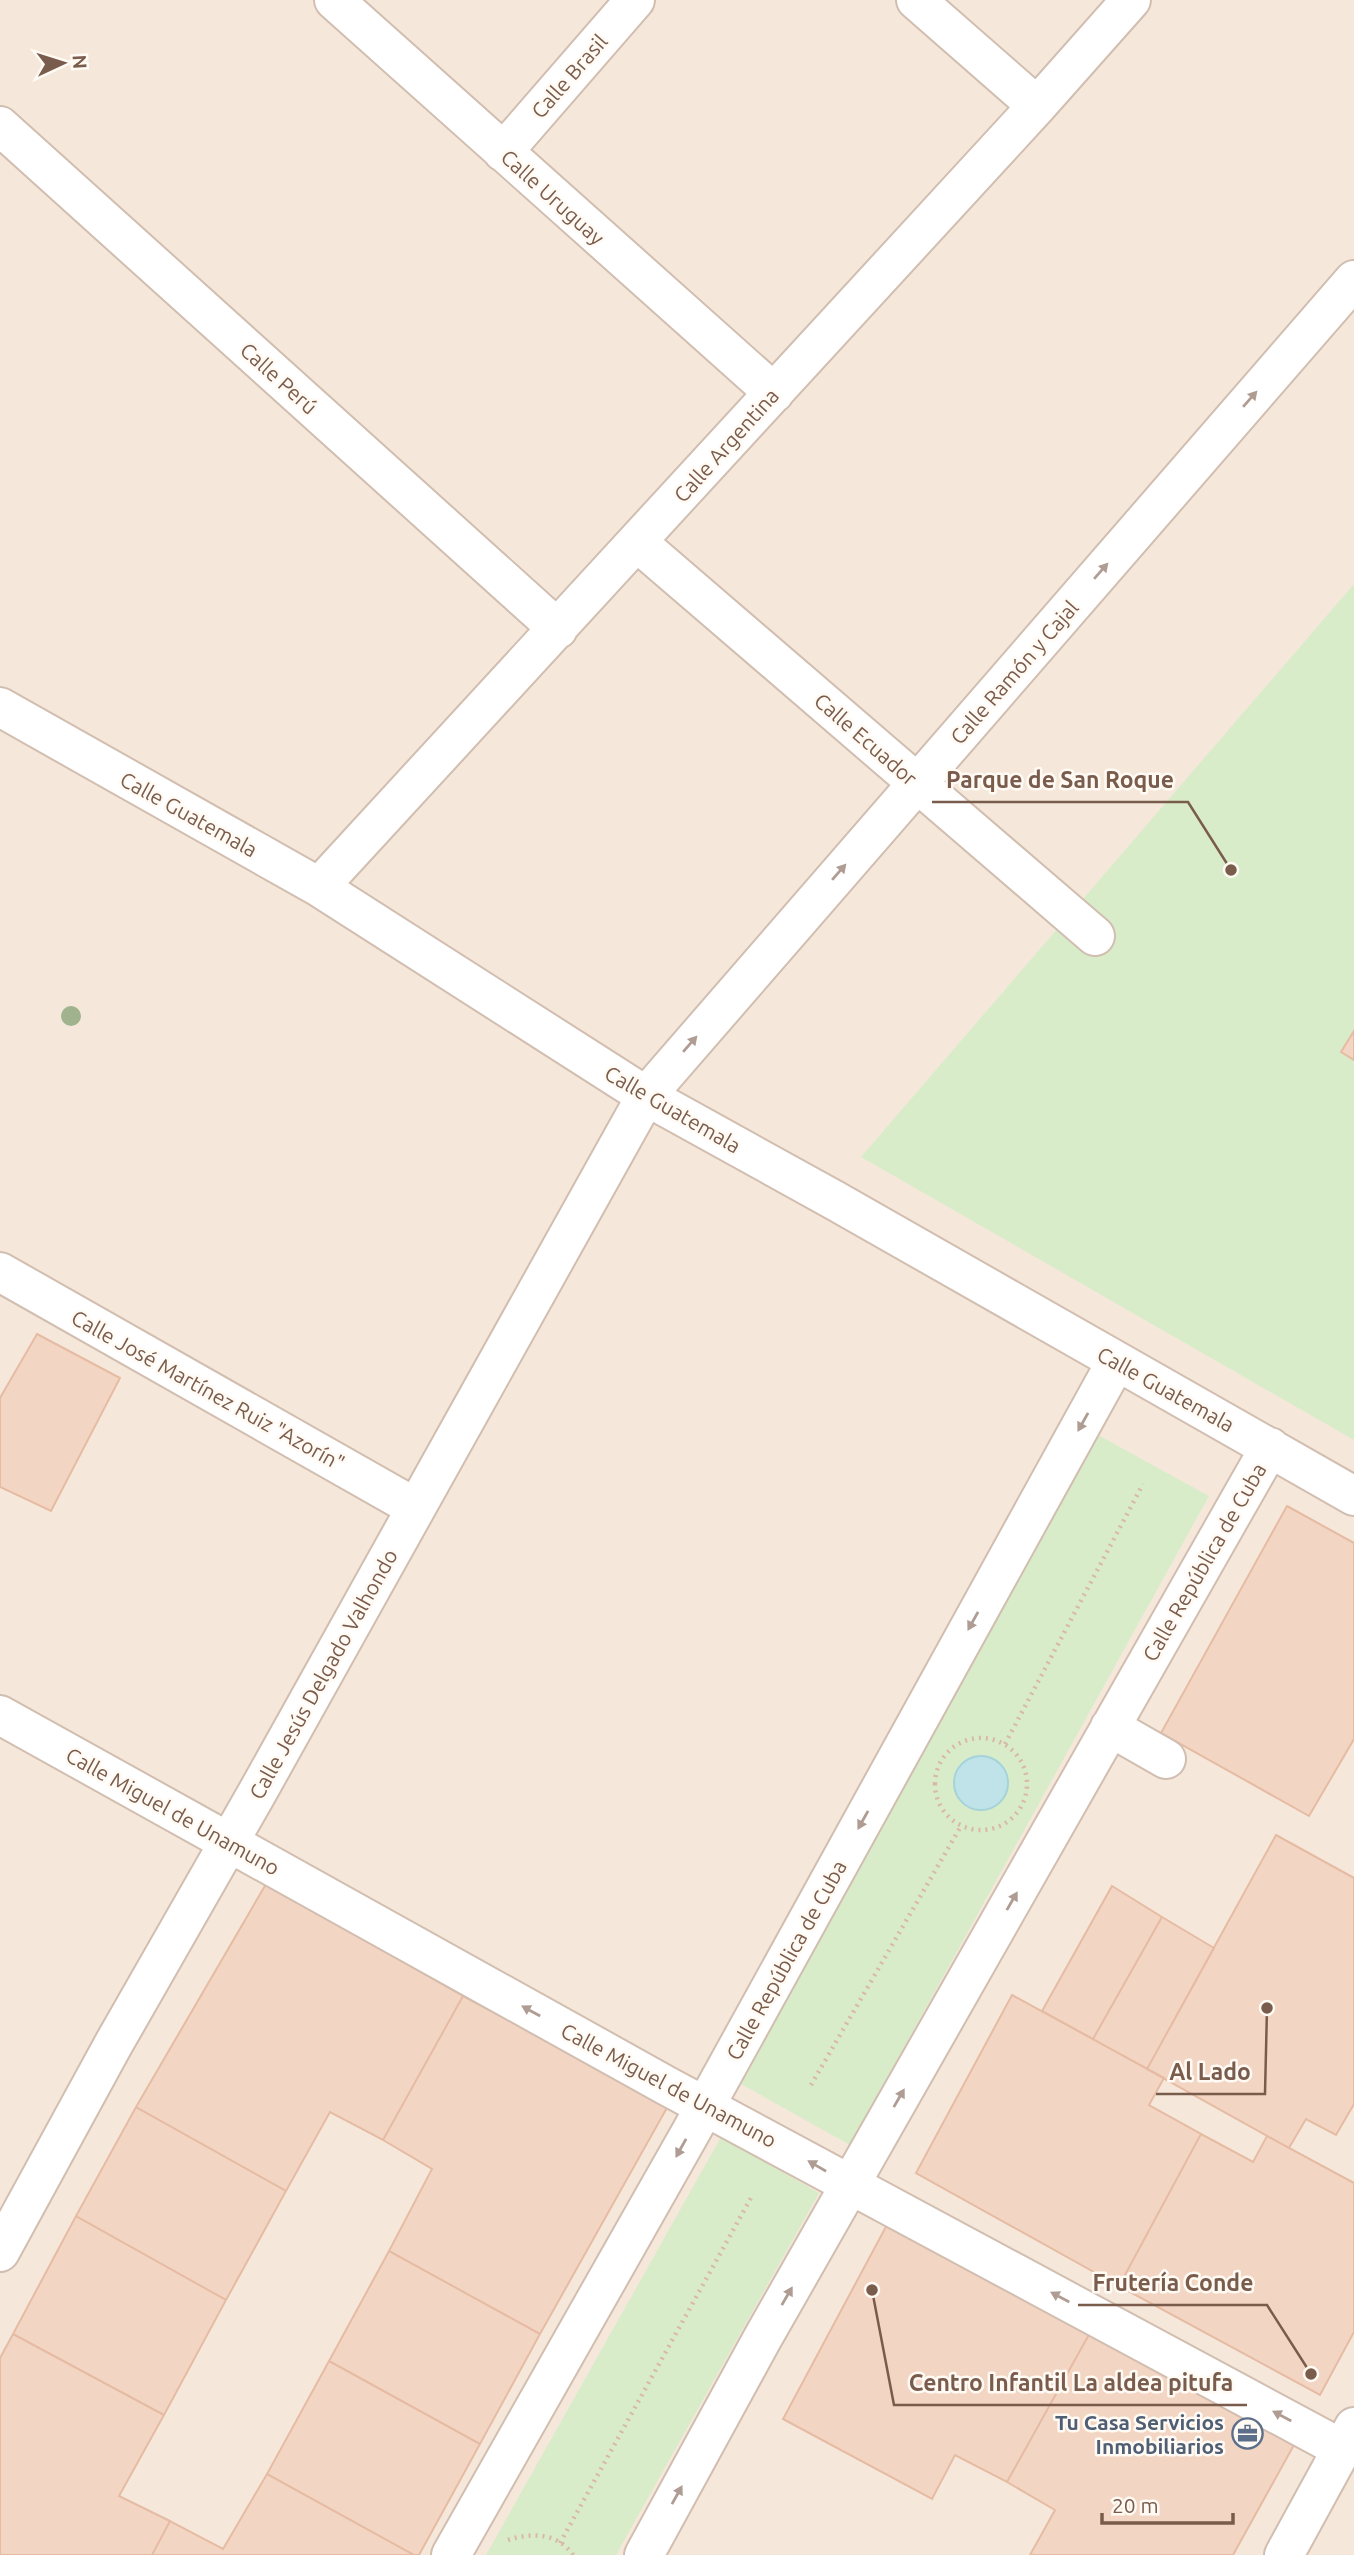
<svg xmlns="http://www.w3.org/2000/svg" width="1354" height="2555" font-family="Ubuntu,sans-serif">
  <style>
    .residential { fill: #f5e8da }
    .green { fill: #d8ecc9 }
    .water { fill: #bfe3e8; stroke: #a5d3da; stroke-width: 2 }
    .building { fill: #f3d5c3; stroke: #e6bba3; stroke-width: 2 }
    .lines { fill: none; stroke-linecap: round; stroke-linejoin: round }
    .minor-casing { stroke: #d1beb0; stroke-width: 42 }
    .path { stroke: #d9b8a5; stroke-width: 4.5; stroke-dasharray: 2 5; stroke-linecap: butt }
    .minor { stroke: #fff; stroke-width: 38 }
    .tree { fill: #a0b28e }
    .oneway { fill: #af9d94 }
    .labels { text-anchor: middle; dominant-baseline: central; stroke-width: 5; stroke-linejoin: round; paint-order: stroke }
    .street-label { font-size: 21px; fill: #7a5c4d; stroke: #fffaf3 }
    .service-label { font-size: 21px; font-weight: bold; fill: #4e5e75; stroke: #fffaf3; text-anchor: end }
    .leader { fill: none; stroke: #7a5c4d; stroke-width: 2.5 }
    .callout-dot { fill: #7a5c4d; stroke: #fffaf3; stroke-width: 2.5 }
    .callout-label { font-size: 23px; text-anchor: middle; font-weight: bold; fill: #7a5c4d; stroke: #fffaf3; stroke-width: 5; stroke-linejoin: round; paint-order: stroke }
  </style>
  <rect width="100%" height="100%" fill="#fdf6ec"/>
  <!-- residential -->
  <path class="residential" d="M 0,0 L 1354,0 L 1354,2555 L 0,2555 Z"/>
  <!-- green -->
  <path class="green" d="M 1354,584 L 1354,1440 L 861,1157 Z
    M 1098,1435 L 1209,1496 L 850,2145 L 741,2084 Z
    M 721,2137 L 819,2193 L 616,2555 L 486,2555 Z"/>
  <!-- water -->
  <path class="water" d="M954 1783a27 27 0 1 1 54 0a27 27 0 1 1-54 0Z"/>
  <!-- building -->
  <path class="building" d="M 1354,1031 L 1354,1060 L 1341,1052 Z
    M 37,1334 L 120,1378 L 51,1511 L 0,1487 L 0,1398 Z
    M 1287,1506 L 1354,1543 L 1354,1739 L 1309,1816 L 1161,1733 Z
    M 1276,1835 L 1354,1878 L 1354,2104 L 1336,2135 L 1306,2119 L 1289,2148 L 1147,2069 Z
    M 266,1884 L 463,1996 L 383,2140 L 330,2112 L 286,2191 L 136,2107 Z
    M 1112,1886 L 1162,1917 L 1093,2039 L 1042,2011 Z
    M 1162,1917 L 1214,1948 L 1147,2069 L 1093,2039 Z
    M 1012,1995 L 1164,2078 L 1149,2105 L 1201,2134 L 1119,2286 L 916,2173 Z
    M 463,1996 L 668,2106 L 540,2334 L 389,2251 L 432,2169 L 383,2140 Z
    M 136,2107 L 286,2191 L 226,2300 L 76,2216 Z
    M 1201,2134 L 1253,2162 L 1267,2136 L 1354,2183 L 1354,2332 L 1320,2395 L 1119,2286 Z
    M 76,2216 L 226,2300 L 164,2415 L 13,2334 Z
    M 889,2221 L 1091,2331 L 1007,2482 L 955,2455 L 932,2499 L 783,2419 Z
    M 389,2251 L 540,2334 L 480,2444 L 329,2361 Z
    M 1091,2331 L 1294,2445 L 1233,2555 L 1030,2555 L 1055,2510 L 1007,2482 Z
    M 13,2334 L 164,2415 L 119,2496 L 170,2521 L 152,2555 L 0,2555 L 0,2358 Z
    M 329,2361 L 480,2444 L 419,2555 L 414,2555 L 267,2474 Z
    M 267,2474 L 414,2555 L 152,2555 L 170,2521 L 223,2549 Z"/>
  <g class="lines">
    <defs>
      <path id="minor" d="M 334,0 L 774,393
        M 916,0 L 1037,106
        M 0,126 L 558,629
        M 503,152 L 635,0
        M 637,542 L 1095,936
        M 0,707 L 319,887 L 646,1096 L 834,1200 L 1354,1496
        M 319,887 L 1037,106 L 1131,0
        M 0,1272 L 416,1508
        M 0,1715 L 667,2086 L 1342,2449
        M 1110,1727 L 1166,1759
        M 0,2252 L 113,2045 L 257,1793 L 646,1096 L 1354,280
        M 451,2555 L 692,2130 L 1116,1362
        M 644,2555 L 761,2341 L 1270,1447
        M 1284,2555 L 1354,2427"/>
    </defs>
    <!-- minor casing -->
    <use href="#minor" class="minor-casing"/>
    <!-- path -->
    <path class="path" d="M935 1784a46 46 0 1 1 92 0a46 46 0 1 1-92 0Z
      M 1005,1744 L 1143,1484
      M 811,2085 L 961,1826
      M 508,2540 C 532,2532 558,2533 573,2555
      M 560,2543 L 752,2196"/>
    <!-- minor -->
    <use href="#minor" class="minor"/>
  </g>
  <!-- trees -->
  <circle class="tree" cx="71" cy="1016" r="10"/>
  <!-- one-way arrows -->
  <defs><path id="oneway-solid" d="M-6-.8H1V-3.2L6.5 0L1 3.2V.8H-6Z" transform="scale(1.75)"/></defs>
  <g class="oneway">
    <use href="#oneway-solid" transform="translate(1250 399) rotate(-49)"/>
    <use href="#oneway-solid" transform="translate(1101 571) rotate(-49)"/>
    <use href="#oneway-solid" transform="translate(839 872) rotate(-49)"/>
    <use href="#oneway-solid" transform="translate(690 1044) rotate(-49)"/>
    <use href="#oneway-solid" transform="translate(1083 1422) rotate(119)"/>
    <use href="#oneway-solid" transform="translate(973 1621) rotate(119)"/>
    <use href="#oneway-solid" transform="translate(863 1820) rotate(119)"/>
    <use href="#oneway-solid" transform="translate(1012 1901) rotate(-60)"/>
    <use href="#oneway-solid" transform="translate(531 2011) rotate(-151)"/>
    <use href="#oneway-solid" transform="translate(899 2098) rotate(-60)"/>
    <use href="#oneway-solid" transform="translate(681 2148) rotate(119)"/>
    <use href="#oneway-solid" transform="translate(817 2166) rotate(-150)"/>
    <use href="#oneway-solid" transform="translate(787 2296) rotate(-60)"/>
    <use href="#oneway-solid" transform="translate(1060 2297) rotate(-152)"/>
    <use href="#oneway-solid" transform="translate(1282 2416) rotate(-152)"/>
    <use href="#oneway-solid" transform="translate(677 2495) rotate(-61)"/>
  </g>
  <!-- icons -->
  <defs>
    <symbol id="office-ring" viewBox="-11 -11 22 22"><circle r="9.5" fill="#fffaf3" stroke="#5c6f8a" stroke-width="1.5"/><path d="M-6-3h4V-5.5h4V-3h4V5H-6ZM-1-4.5V-3h2v-1.5ZM-6 0V1H6V0Z" fill="#5c6f8a"/></symbol>
  </defs>
  <g fill-rule="evenodd">
    <use href="#office-ring" x="1230" y="2416" width="35" height="35"/>
  </g>
  <g class="labels">
    <!-- street labels -->
    <g class="street-label">
      <text transform="translate(569 76) rotate(-49)">Calle Brasil</text>
      <text transform="translate(553 197) rotate(42)">Calle Uruguay</text>
      <text transform="translate(279 378) rotate(42)">Calle Perú</text>
      <text transform="translate(726 445) rotate(-48)">Calle Argentina</text>
      <text transform="translate(1014 672) rotate(-49)">Calle Ramón y Cajal</text>
      <text transform="translate(866 739) rotate(41)">Calle Ecuador</text>
      <text transform="translate(189 814) rotate(29)">Calle Guatemala</text>
      <text transform="translate(673 1109) rotate(30)">Calle Guatemala</text>
      <text transform="translate(1166 1389) rotate(29)">Calle Guatemala</text>
      <text transform="translate(208 1390) rotate(29)">Calle José Martínez Ruiz "Azorín"</text>
      <text transform="translate(1204 1562) rotate(-60)">Calle República de Cuba</text>
      <text transform="translate(323 1674) rotate(-61)">Calle Jesús Delgado Valhondo</text>
      <text transform="translate(173 1811) rotate(29)">Calle Miguel de Unamuno</text>
      <text transform="translate(786 1960) rotate(-61)">Calle República de Cuba</text>
      <text transform="translate(669 2085) rotate(28)">Calle Miguel de Unamuno</text>
    </g>
    <!-- service labels -->
    <g class="service-label">
      <text x="1224" y="2422">Tu Casa Servicios<tspan x="1224" dy="24">Inmobiliarios</tspan></text>
    </g>
  </g>
  <!-- callouts -->
  <path class="leader" d="M1231 870L1188 802H932M1267 2008L1265 2094H1156M1311 2374L1267 2305H1078M872 2290L894 2405H1247"/>
  <g class="callout-dot">
    <circle cx="1231" cy="870" r="7"/>
    <circle cx="1267" cy="2008" r="7"/>
    <circle cx="1311" cy="2374" r="7"/>
    <circle cx="872" cy="2290" r="7"/>
  </g>
  <g class="callout-label">
    <text x="1060" y="788">Parque de San Roque</text>
    <text x="1210" y="2080">Al Lado</text>
    <text x="1173" y="2291">Frutería Conde</text>
    <text x="1071" y="2391">Centro Infantil La aldea pitufa</text>
  </g>
  <!-- north arrow -->
  <g transform="translate(63 63) rotate(86)" stroke="#fffaf3" stroke-width="5" paint-order="stroke">
  <path d="M0-5L12 26L0 18L-12 26Z" fill="#7a5c4d"/>
  <text y="-10" font-size="19" font-weight="bold" text-anchor="middle" fill="#7a5c4d">N</text>
  </g>
  <!-- scale -->
  <path d="M1102 2513v10h131v-10" fill="none" stroke="#7a5c4d" stroke-width="3.5"/>
  <text x="1112" y="2513" font-size="21" fill="#7a5c4d" stroke="#fffaf3" stroke-width="5" paint-order="stroke">20 m</text>
</svg>
